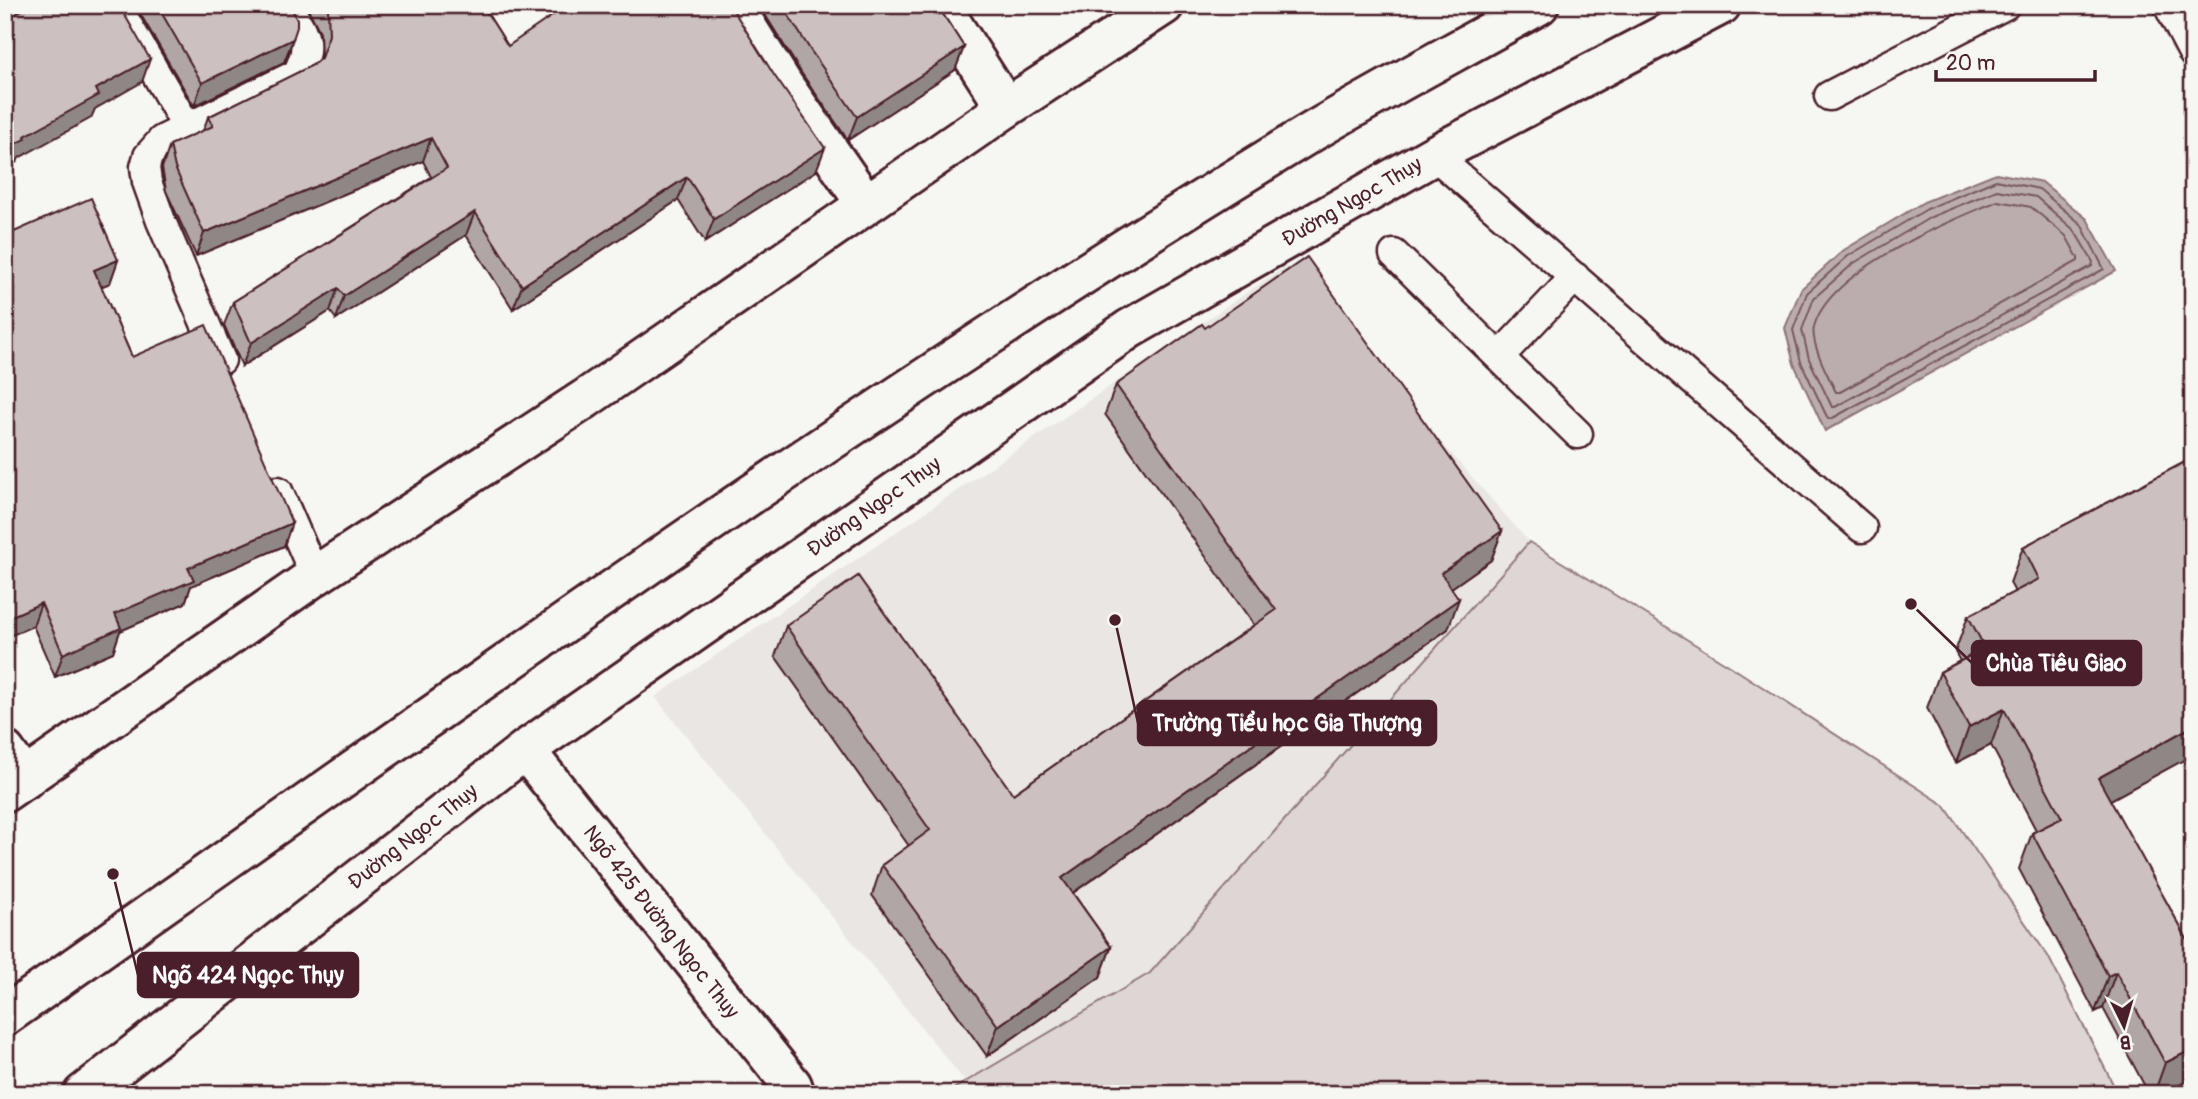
<svg xmlns="http://www.w3.org/2000/svg" width="2198" height="1099" font-family="Pangolin,sans-serif">
  <style>
    .built { fill: #e9e6e3 }
    .green { fill: #ddd6d5; stroke: #947a80; stroke-width: 2 }
    .water { fill: #bbadae; stroke: #8e747a; stroke-width: 2 }
    .lines { fill: none; stroke-linecap: round; stroke-linejoin: round }
    .shore { stroke: #77585f; stroke-width: 2 }
    .lane-casing { stroke: #4a1f2b; stroke-width: 33 }
    .street-casing { stroke: #4a1f2b; stroke-width: 44 }
    .secondary-casing { stroke: #4a1f2b; stroke-width: 44 }
    .primary-casing { stroke: #4a1f2b; stroke-width: 44 }
    .lane { stroke: #f6f6f2; stroke-width: 28 }
    .street { stroke: #f6f6f2; stroke-width: 38 }
    .secondary { stroke: #f6f6f2; stroke-width: 38 }
    .primary { stroke: #f6f6f2; stroke-width: 38 }
    .wall { fill: #afa6a5; stroke: #4a1f2b; stroke-width: 2 }
    .shaded-wall { fill: #8f8786; stroke: #4a1f2b; stroke-width: 2 }
    .building { fill: #ccc1c0; stroke: #4a1f2b; stroke-width: 2 }
    .labels { text-anchor: middle; dominant-baseline: central; stroke-width: 7; stroke-linejoin: round; paint-order: stroke }
    .street-label { font-size: 21px; fill: #4a1f2b; stroke: #f6f6f2 }
    .leader { fill: none; stroke: #4a1f2b; stroke-width: 2.5 }
    .callout-dot { fill: #4a1f2b; stroke: #f6f6f2; stroke-width: 2.5 }
    .callout { fill: #4a1f2b; stroke: #4a1f2b; stroke-width: 2.5 }
    .callout-label { font-size: 23px; text-anchor: middle; font-weight: bold; fill: #fff }
  </style>
  <rect width="100%" height="100%" fill="#f6f6f2"/>
  <filter id="ink" filterUnits="userSpaceOnUse"><feTurbulence type="fractalNoise" baseFrequency=".0143" numOctaves="2"/><feDisplacementMap in="SourceGraphic" scale="14" xChannelSelector="R" yChannelSelector="G"/><feConvolveMatrix kernelMatrix="1 2 1 2 8 2 1 2 1" color-interpolation-filters="sRGB"/></filter>
  <g filter="url(#ink)">
    <!-- built -->
    <path class="built" d="M 1286,266 L 1529,542 L 1150,973 L 968,1085 L 655,697 Z"/>
    <!-- green -->
    <path class="green" d="M 1529,542 L 1730,666 L 1944,805 L 2048,956 L 2118,1094 L 945,1094 L 1150,973 Z"/>
    <!-- water -->
    <path class="water" d="M 1996,173 L 2042,182 L 2087,219 L 2116,271 L 1825,431 L 1794,364 L 1785,328 L 1801,289 L 1844,250 L 1924,202 Z"/>
    <g class="lines">
      <!-- shore -->
      <path class="shore" d="M 1996,180 L 2039,189 L 2081,224 L 2104,269 L 1831,419 L 1828,419 L 1801,362 L 1793,330 L 1807,293 L 1848,256 L 1927,209 Z
        M 1997,190 L 2036,197 L 2074,230 L 2093,262 L 2092,266 L 1835,407 L 1832,407 L 1809,359 L 1802,330 L 1814,298 L 1854,263 L 1931,217 Z
        M 1998,201 L 2031,207 L 2066,236 L 2078,258 L 2078,261 L 1840,392 L 1836,392 C 1829,378 1810,343 1814,327 C 1828,271 1948,221 1998,201 Z"/>
      <defs>
        <path id="lane" d="M 116,5 L 187,127
          M 2168,5 L 2193,53
          M 1829,96 L 2005,5
          M 1434,155 L 1862,528
          M 1394,254 L 1499,357 L 1575,277
          M 1499,357 L 1578,434
          M 221,360 L 161,221 L 147,182 L 145,167 L 148,156 L 162,140 L 297,74 C 314,41 303,34 287,5
          M 278,491 L 315,576"/>
        <path id="street" d="M 733,5 L 784,86 L 866,204
          M 940,5 L 1006,108
          M 525,750 L 792,1085 L 795,1094
          M 5,751 L 25,779
          M 83,1094 L 525,750 L 1129,329 L 1434,155 L 1721,5"/>
        <path id="secondary" d="M 5,792 L 315,576 L 585,399 L 1006,108 L 1164,5"/>
        <path id="primary" d="M 5,1016 C 433,715 858,408 1305,136 C 1382,90 1461,49 1539,5"/>
      </defs>
      <!-- lane casing -->
      <use href="#lane" class="lane-casing"/>
      <!-- street casing -->
      <use href="#street" class="street-casing"/>
      <!-- secondary casing -->
      <use href="#secondary" class="secondary-casing"/>
      <!-- primary casing -->
      <use href="#primary" class="primary-casing"/>
      <!-- lane -->
      <use href="#lane" class="lane"/>
      <!-- street -->
      <use href="#street" class="street"/>
      <!-- secondary -->
      <use href="#secondary" class="secondary"/>
      <!-- primary -->
      <use href="#primary" class="primary"/>
    </g>
    <!-- wall -->
    <path class="wall" d="M 135,5 L 290,5 L 284,62 L 194,106 Z
      M 306,5 L 482,5 L 508,46 L 816,171 L 705,242 L 678,200 L 513,309 L 466,235 L 336,319 L 330,311 L 242,366 L 224,325 L 233,302 L 431,177 L 423,161 L 196,256 L 166,191 L 162,168 L 170,145 L 203,131 L 208,117 L 313,65 L 321,57 L 320,32 Z
      M 759,5 L 937,5 L 964,47 L 955,70 L 848,140 L 802,74 Z
      M 5,236 L 118,260 L 110,283 L 101,286 L 132,357 L 284,546 L 191,586 L 185,603 L 120,631 L 113,652 L 55,677 L 33,626 Z
      M 1205,328 L 1502,531 L 1491,560 L 1451,588 L 1448,629 L 1073,893 L 1111,947 L 1100,977 L 987,1056 L 872,895 L 882,865 L 909,846 L 775,656 L 786,626 L 1013,794 L 1254,625 L 1105,414 L 1116,385 Z
      M 2185,462 L 2110,800 L 2193,950 L 2162,1094 L 2149,1094 L 2103,1008 L 2095,1012 L 2019,869 L 2032,833 L 2036,830 L 1991,745 L 1956,763 L 1927,708 L 1940,672 L 1960,661 L 1955,652 L 1968,616 L 2015,592 L 2010,583 L 2023,547 Z"/>
    <!-- shaded-wall -->
    <path class="shaded-wall" d="M 293,39 L 284,62 L 194,106 L 202,83 Z
      M 964,47 L 955,70 L 848,140 L 857,117 Z
      M 150,59 L 142,82 L 95,109 L 91,118 L 19,158 L 17,162 L 5,167 L 5,148 L 25,136 L 96,89 Z
      M 431,138 L 423,161 L 196,256 L 204,233 Z
      M 825,148 L 816,171 L 705,242 L 714,219 Z
      M 687,177 L 678,200 L 513,309 L 522,286 Z
      M 475,212 L 466,235 L 336,319 L 344,296 Z
      M 118,260 L 110,283 L 86,293 L 94,270 Z
      M 338,288 L 330,311 L 242,366 L 251,343 Z
      M 292,523 L 284,546 L 191,586 L 185,603 L 120,631 L 113,652 L 55,677 L 63,654 L 115,614 L 188,568 Z
      M 1502,531 L 1491,560 L 1430,603 L 1441,573 Z
      M 1459,599 L 1448,629 L 1051,908 L 1062,878 Z
      M 41,603 L 33,626 L 5,638 L 5,619 Z
      M 2004,709 L 1991,745 L 1956,763 L 1969,727 Z
      M 2193,726 L 2193,755 L 2085,814 L 2098,778 Z
      M 1111,947 L 1100,977 L 987,1056 L 998,1026 Z
      M 2116,972 L 2103,1008 L 2095,1012 L 2108,976 Z
      M 2193,1049 L 2193,1078 L 2162,1094 L 2154,1094 L 2165,1063 Z"/>
    <!-- building -->
    <path class="building" d="M 31,5 L 119,5 L 150,59 L 96,89 L 99,95 L 25,136 L 26,139 L 5,148 L 5,20 Z
      M 157,5 L 290,5 L 297,19 L 297,27 L 293,39 L 202,83 Z
      M 326,5 L 482,5 L 508,46 L 568,5 L 730,5 L 774,75 L 825,148 L 714,219 L 687,177 L 522,286 L 475,212 L 344,296 L 338,288 L 251,343 L 233,302 L 447,168 L 431,138 L 204,233 L 175,168 L 170,145 L 213,126 L 208,117 L 313,65 L 321,58 L 329,35 L 328,9 Z
      M 782,5 L 937,5 L 964,47 L 857,117 L 811,51 Z
      M 91,198 L 118,260 L 94,270 L 132,357 L 206,325 L 292,523 L 188,568 L 194,580 L 115,614 L 121,628 L 63,654 L 41,603 L 5,619 L 5,236 Z
      M 1307,257 L 1502,531 L 1441,573 L 1459,599 L 1062,878 L 1111,947 L 998,1026 L 882,865 L 930,830 L 786,626 L 858,576 L 1013,794 L 1276,610 L 1116,385 L 1202,324 L 1205,328 Z
      M 2185,462 L 2193,476 L 2193,726 L 2098,778 L 2193,950 L 2193,1049 L 2165,1063 L 2116,972 L 2108,976 L 2032,833 L 2062,818 L 2004,709 L 1969,727 L 1940,672 L 1985,648 L 1968,616 L 2039,579 L 2023,547 Z"/>
  </g>
  <g class="labels">
    <!-- street labels -->
    <g class="street-label">
      <text transform="translate(1352 202) rotate(-30)">Đường Ngọc Thụy</text>
      <text transform="translate(874 507) rotate(-35)">Đường Ngọc Thụy</text>
      <text transform="translate(413 837) rotate(-38)">Đường Ngọc Thụy</text>
      <text transform="translate(661 922) rotate(52)">Ngõ 425 Đường Ngọc Thụy</text>
    </g>
  </g>
  <!-- callouts -->
  <path class="leader" d="M1911 604L1972 663M1115 620L1138 723M113 874L138 975"/>
  <g class="callout-dot">
    <circle cx="1911" cy="604" r="7"/>
    <circle cx="1115" cy="620" r="7"/>
    <circle cx="113" cy="874" r="7"/>
  </g>
  <g class="callout">
    <rect x="1972" y="641" width="169" height="44" rx="7"/>
    <rect x="1138" y="701" width="298" height="44" rx="7"/>
    <rect x="138" y="953" width="220" height="44" rx="7"/>
  </g>
  <g class="callout-label">
    <text x="2056" y="671">Chùa Tiêu Giao</text>
    <text x="1287" y="731">Trường Tiểu học Gia Thượng</text>
    <text x="248" y="983">Ngõ 424 Ngọc Thụy</text>
  </g>
  <!-- margin -->
  <rect width="2198" height="1099" fill="none" stroke="#f6f6f2" stroke-width="28"/>
  <rect x="14" y="14" width="2170" height="1071" fill="none" stroke="#4a1f2b" stroke-width="2.5" filter="url(#ink)"/>
  <!-- north arrow -->
  <g transform="translate(2124 1026) rotate(175)" stroke="#f6f6f2" stroke-width="5" paint-order="stroke">
  <path d="M0-5L12 26L0 18L-12 26Z" fill="#4a1f2b"/>
  <text y="-10" font-size="19" font-weight="bold" text-anchor="middle" fill="#4a1f2b">B</text>
  </g>
  <!-- scale -->
  <path d="M1936 70v10h159v-10" fill="none" stroke="#4a1f2b" stroke-width="3.5"/>
  <text x="1946" y="70" font-size="21" fill="#4a1f2b" stroke="#f6f6f2" stroke-width="5" paint-order="stroke">20 m</text>
</svg>
